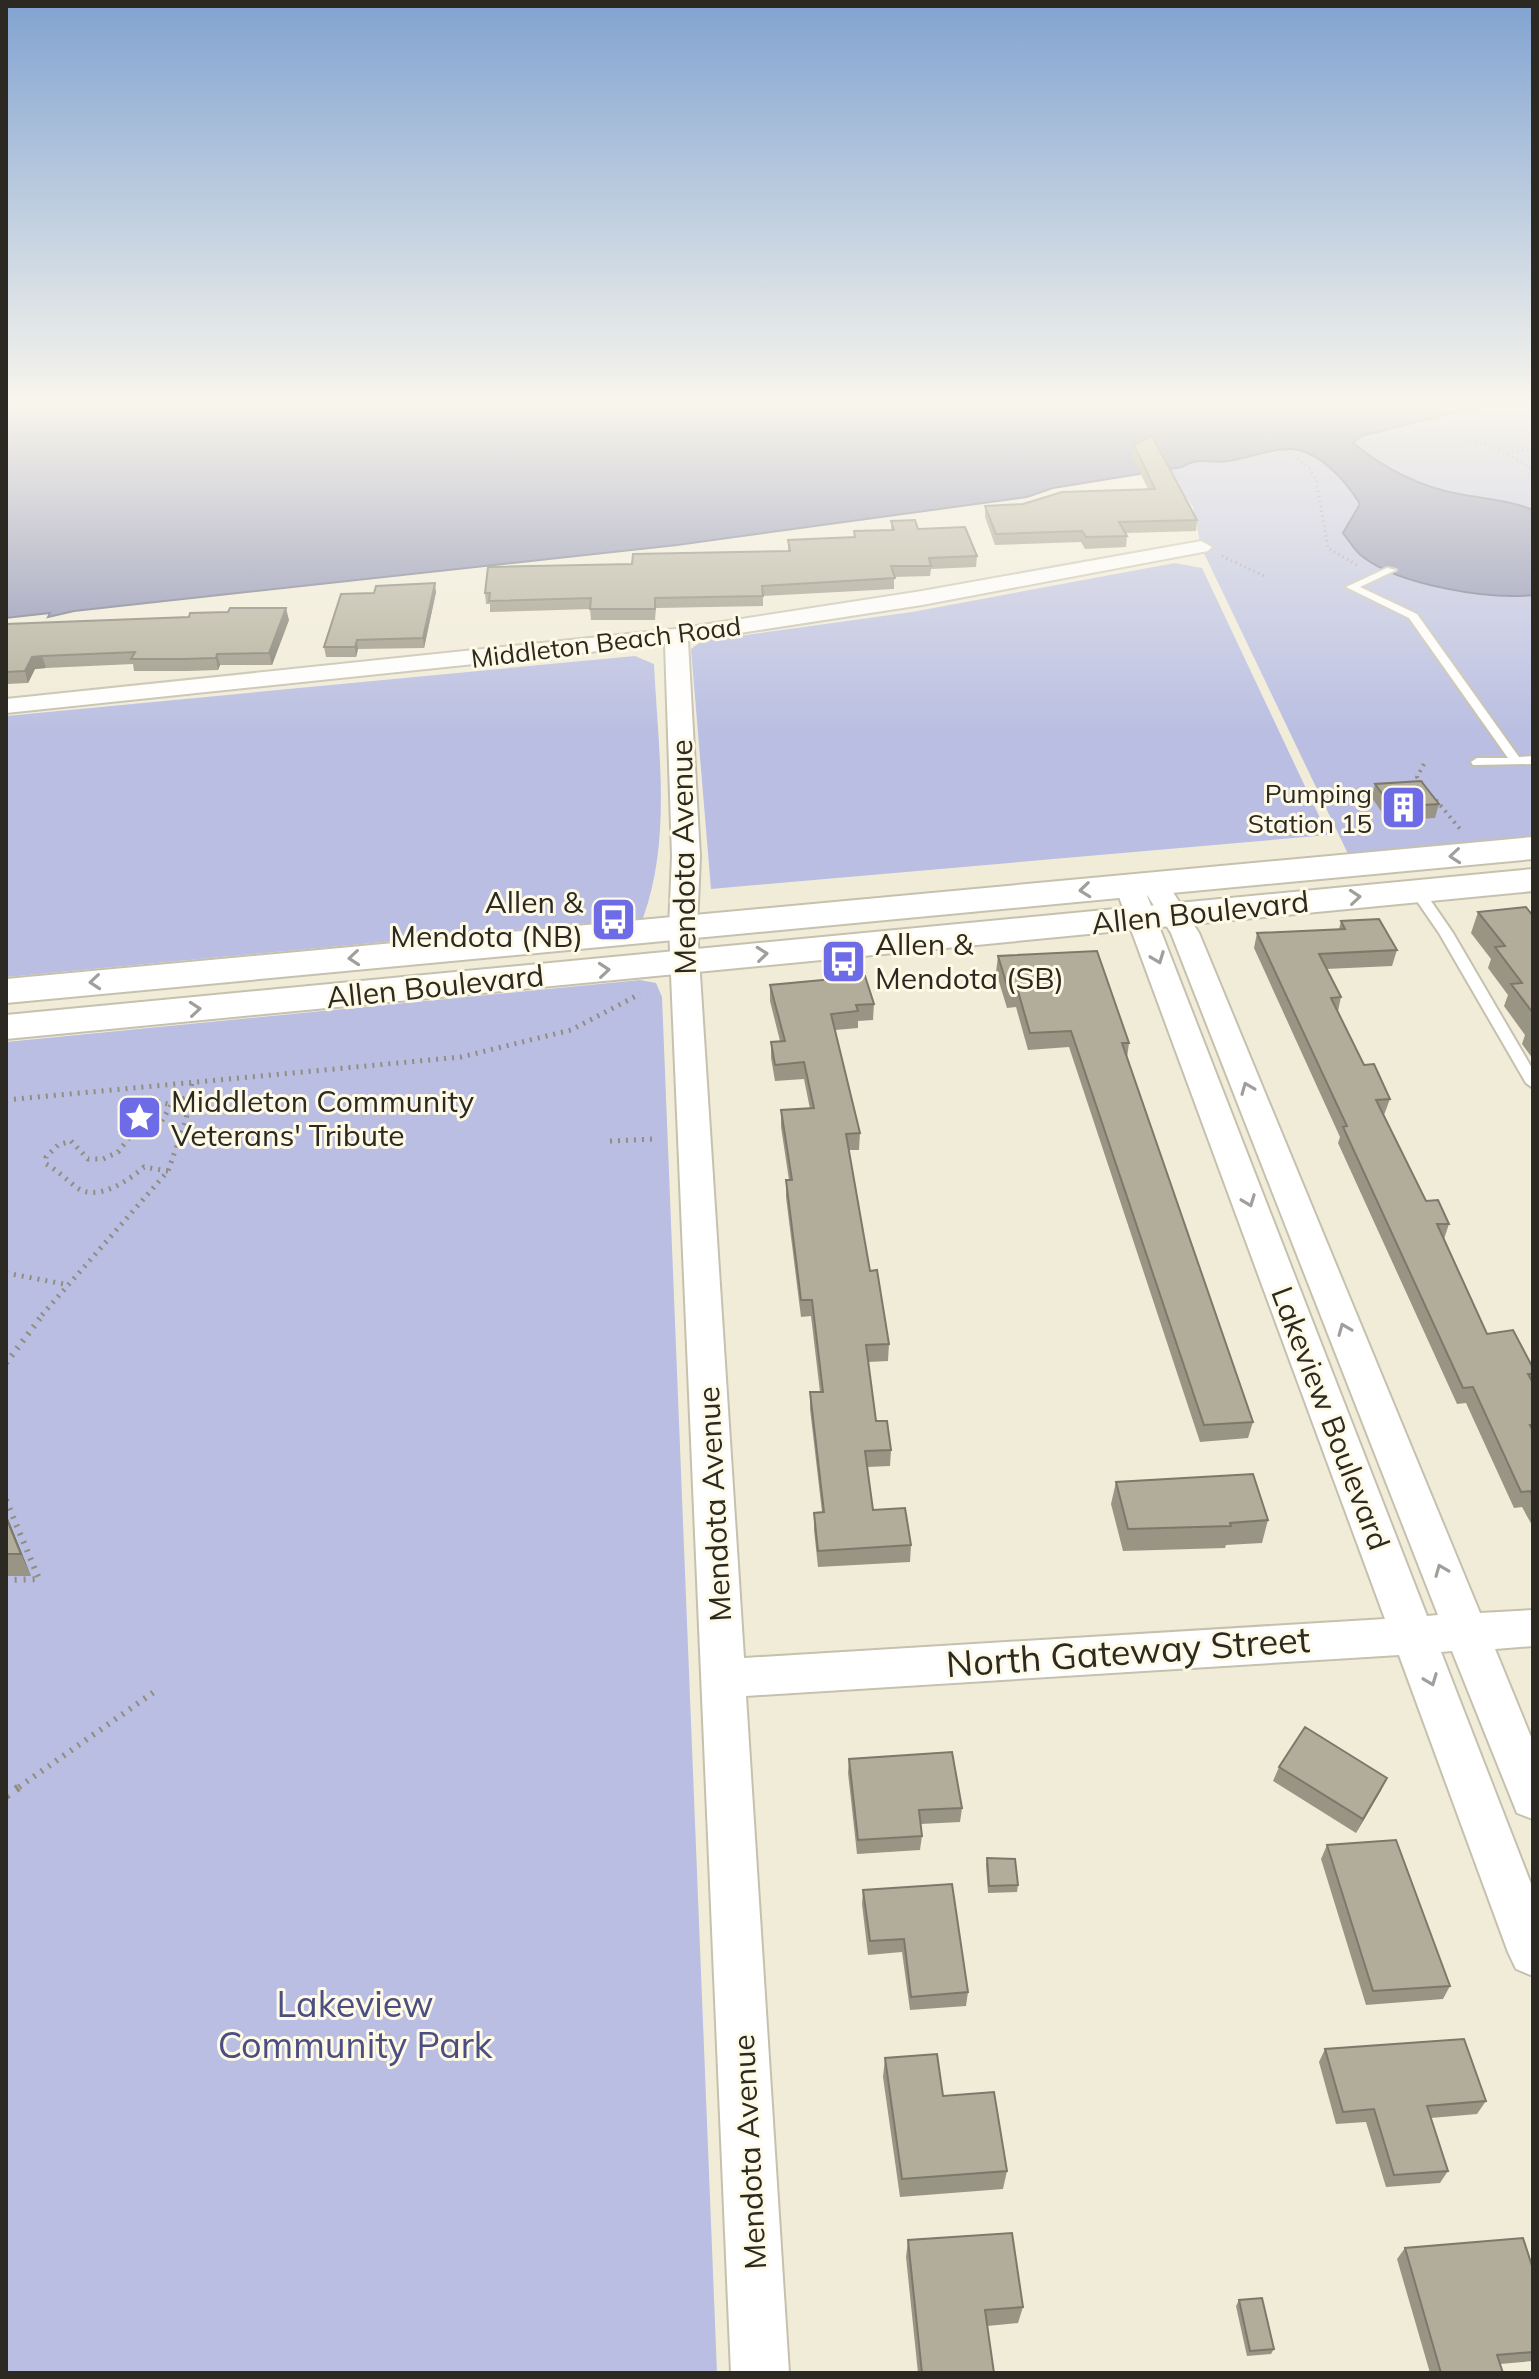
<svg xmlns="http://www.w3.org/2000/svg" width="1539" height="2379" font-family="Mulish,sans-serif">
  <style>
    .green { fill: #b9bee2 }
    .water { fill: #868aaf; stroke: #6b6d85; stroke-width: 2 }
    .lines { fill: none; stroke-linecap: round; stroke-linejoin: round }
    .lane-casing { stroke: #c6c1ae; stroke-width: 4 }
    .street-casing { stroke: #c6c1ae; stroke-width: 4 }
    .secondary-casing { stroke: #c6c1ae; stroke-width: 4 }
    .path-far4 { stroke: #918e80; stroke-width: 3; stroke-dasharray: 1 4; stroke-linecap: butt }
    .path-far3 { stroke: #918e80; stroke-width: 4; stroke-dasharray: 2 5; stroke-linecap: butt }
    .path-far2 { stroke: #918e80; stroke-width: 5; stroke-dasharray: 2 6; stroke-linecap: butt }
    .path-far1 { stroke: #918e80; stroke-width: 6; stroke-dasharray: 2 7; stroke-linecap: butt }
    .path { stroke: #918e80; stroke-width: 8; stroke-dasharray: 3 9; stroke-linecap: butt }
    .lane { fill: #fff; fill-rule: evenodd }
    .street { fill: #fff; fill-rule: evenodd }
    .secondary { fill: #fff; fill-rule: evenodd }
    .wall { fill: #989584 }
    .shaded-wall { fill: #7c796c }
    .building { fill: #b1ad9a; stroke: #7c796c; stroke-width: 2 }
    .oneway { stroke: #a09f9c }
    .labels { text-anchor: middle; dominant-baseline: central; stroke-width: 6; stroke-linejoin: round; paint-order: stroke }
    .far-street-label { font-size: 26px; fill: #2b2922; stroke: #fefae6 }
    .far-poi-label { font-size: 26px; fill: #2b2922; stroke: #fefae6; text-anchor: end }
    .street-label { font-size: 30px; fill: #2b2922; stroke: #fefae6 }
    .poi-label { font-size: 30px; fill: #2b2922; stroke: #fefae6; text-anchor: start }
    .near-street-label { font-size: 36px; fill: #2b2922; stroke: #fefae6 }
    .near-park-label { font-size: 36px; fill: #4b4e83; stroke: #fefae6 }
  </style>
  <rect width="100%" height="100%" fill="#f1ecd8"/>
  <!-- green -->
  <path class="green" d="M 1490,404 L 1533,404 L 1533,839 L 1349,856 L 1201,547 L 1193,507 L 1166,469 L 1182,467 L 1194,459 L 1224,462 L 1296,448 L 1353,442 L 1361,436 Z
    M 1175,563 L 1202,568 L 1328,835 L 711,889 L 691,649 L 702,641 L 912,612 Z
    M 635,656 L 654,664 C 658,748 672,838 643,918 L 6,977 L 6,716 Z
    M 640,980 L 656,983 L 662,997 L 717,2373 L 6,2373 L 6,1042 Z"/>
  <!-- water -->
  <path class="water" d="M 6,404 L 1490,404 L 1361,436 L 1353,443 C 1384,468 1420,487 1459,494 C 1485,499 1509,500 1533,510 L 1533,595 C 1488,600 1400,585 1363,557 C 1355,552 1349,540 1343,533 L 1360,504 C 1346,481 1319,450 1290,449 C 1270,449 1248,458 1229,461 C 1210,464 1199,456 1182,467 L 1053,488 L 1027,497 L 677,545 L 74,611 L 48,617 L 50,613 L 6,618 Z"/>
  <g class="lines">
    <defs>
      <path id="lane" d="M 1387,568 L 1396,570 L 1360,587 L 1417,614 L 1519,757 L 1533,756 L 1533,764 L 1473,765 L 1471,762 L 1477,758 L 1508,758 L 1409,618 L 1346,587 Z
        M 1417,887 L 1422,888 L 1453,933 L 1533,1070 L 1533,1088 L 1526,1083 L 1439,933 L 1410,891 Z"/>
      <path id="street" d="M 1201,541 L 1212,547 L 1208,551 L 922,605 L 688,641 L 700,856 L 697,928 L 744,1658 L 1385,1619 L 1115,886 L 1119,880 L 1129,878 L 1141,883 L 1154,876 L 1164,878 L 1199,933 L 1480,1613 L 1533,1610 L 1533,1646 L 1495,1649 L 1533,1742 L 1533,1819 L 1517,1813 L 1452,1651 L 1441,1652 L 1533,1889 L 1533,1976 L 1516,1969 L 1508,1952 L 1399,1655 L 746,1696 L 789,2373 L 731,2373 L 669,928 L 672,856 L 665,644 L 6,713 L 6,699 L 676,629 L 922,591 ZM 1146,893 L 1171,933 L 1438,1615 L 1427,1616 Z"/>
      <path id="secondary" d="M 1533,837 L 1533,859 L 6,1003 L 6,979 Z
        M 1533,869 L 1533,891 L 6,1039 L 6,1015 Z"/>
    </defs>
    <!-- lane casing -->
    <use href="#lane" class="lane-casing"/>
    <!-- street casing -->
    <use href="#street" class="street-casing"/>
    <!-- secondary casing -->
    <use href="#secondary" class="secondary-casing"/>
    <!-- path-far4 -->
    <path class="path-far4" d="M 1434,419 L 1419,411 L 1448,404
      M 1270,437 L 1310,469 L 1316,480 L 1328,548 L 1357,565
      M 1471,439 L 1506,453
      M 1533,449 L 1506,453 L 1533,469
      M 1222,556 L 1264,576"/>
    <!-- path-far3 -->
    <path class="path-far3" d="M 1424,764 L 1417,777 L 1424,786
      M 1436,800 L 1460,829"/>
    <!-- path-far2 -->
    <path class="path-far2" d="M 6,1100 L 461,1057 L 571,1030 L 640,994
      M 129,1138 L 125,1111 L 147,1098 L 171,1105
      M 610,1141 L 654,1139
      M 168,1171 L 144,1167 C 129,1180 97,1203 76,1187 C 66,1179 58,1171 46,1164 L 46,1157 L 58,1145 L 71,1141 L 88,1159 L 103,1159 L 118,1152 L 129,1138 L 159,1126 L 171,1105 L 189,1096
      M 6,1273 L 69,1285
      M 42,1315 L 168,1171 L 186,1120 L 192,1082"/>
    <!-- path-far1 -->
    <path class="path-far1" d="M 6,1363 L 44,1313
      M 6,1500 L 39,1579 L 6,1580
      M 19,1787 L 154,1692"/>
    <!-- path -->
    <path class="path" d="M 6,1796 L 22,1785"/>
    <!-- lane -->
    <use href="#lane" class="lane"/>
    <!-- street -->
    <use href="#street" class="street"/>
    <!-- secondary -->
    <use href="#secondary" class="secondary"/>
  </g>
  <!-- wall -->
  <path class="wall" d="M 1134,445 L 1197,520 L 1196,531 L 1126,533 L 1127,536 L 1126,547 L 1085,549 L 1081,542 L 995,545 L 985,517 L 985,506 L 1023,504 L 1148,489 L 1132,456 Z
    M 891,521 L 918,529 L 977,556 L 976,567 L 931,569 L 930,576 L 894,577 L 894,589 L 763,596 L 763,606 L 656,608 L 655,620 L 591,620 L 590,609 L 490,612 L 490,604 L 486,604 L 485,593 L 632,564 L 788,551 L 788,540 L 854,537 L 854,531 L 891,530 Z
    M 436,592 L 424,648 L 358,649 L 356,657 L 326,657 L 324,647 Z
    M 189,617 L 289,620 L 272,665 L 220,665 L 218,670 L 187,671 L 134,671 L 133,664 L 46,668 L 35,669 L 28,683 L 6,684 L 6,624 Z
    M 1375,784 L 1439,804 L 1435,818 L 1388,821 L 1372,798 Z
    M 1478,912 L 1533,916 L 1533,1059 L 1522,1044 L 1525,1035 L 1504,1006 L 1508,995 L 1488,968 L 1491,959 L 1471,933 Z
    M 1341,921 L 1397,950 L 1392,966 L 1326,969 L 1341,997 L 1338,1011 L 1364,1065 L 1390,1099 L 1384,1115 L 1426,1201 L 1449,1224 L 1444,1239 L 1487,1334 L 1533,1368 L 1533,1527 L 1522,1507 L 1514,1508 L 1466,1403 L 1457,1404 L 1338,1143 L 1340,1137 L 1254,948 L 1257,933 L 1339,929 Z
    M 998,956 L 1129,1043 L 1127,1058 L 1253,1422 L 1248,1438 L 1200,1442 L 1069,1047 L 1028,1050 L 1016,1007 L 1007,1008 L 996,972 Z
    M 770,985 L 874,1004 L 873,1020 L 858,1021 L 858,1028 L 835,1030 L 860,1133 L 859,1150 L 849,1150 L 870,1271 L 889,1344 L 888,1361 L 868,1362 L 876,1421 L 891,1450 L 890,1466 L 867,1467 L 873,1510 L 911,1545 L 910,1562 L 818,1567 L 814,1530 L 814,1513 L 822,1512 L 810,1409 L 810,1392 L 820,1392 L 811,1316 L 801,1317 L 786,1197 L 786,1180 L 789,1180 L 781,1127 L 781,1110 L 810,1109 L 804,1079 L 775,1081 L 771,1058 L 771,1042 L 780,1041 L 770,1001 Z
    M 1116,1482 L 1268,1520 L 1262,1543 L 1226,1545 L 1225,1548 L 1123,1551 L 1111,1504 Z
    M 6,1514 L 31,1576 L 6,1576 Z
    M 849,1759 L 962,1808 L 960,1822 L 921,1824 L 922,1836 L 920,1850 L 857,1854 L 848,1773 Z
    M 1279,1767 L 1387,1778 L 1380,1792 L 1356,1833 L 1273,1781 Z
    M 1327,1845 L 1450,1986 L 1443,1999 L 1366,2005 L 1321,1859 Z
    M 987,1858 L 1018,1885 L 1017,1892 L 988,1893 L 986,1865 Z
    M 863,1890 L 968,1992 L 966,2006 L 910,2010 L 902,1952 L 868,1955 L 862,1904 Z
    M 1325,2049 L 1486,2101 L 1477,2114 L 1431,2118 L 1448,2171 L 1440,2183 L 1386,2187 L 1366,2122 L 1336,2124 L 1319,2062 Z
    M 885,2058 L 943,2096 L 1007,2171 L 1003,2189 L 900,2197 L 883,2077 Z
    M 908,2240 L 1023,2307 L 1018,2323 L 987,2326 L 994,2373 L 918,2373 L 906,2257 Z
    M 1405,2248 L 1533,2269 L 1533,2361 L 1500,2364 L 1503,2373 L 1430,2373 L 1397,2259 Z
    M 1239,2300 L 1274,2349 L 1271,2354 L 1247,2356 L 1236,2306 Z"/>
  <!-- shaded-wall -->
  <path class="shaded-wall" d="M 435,583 L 436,592 L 424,648 L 423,638 Z
    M 286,608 L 289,620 L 272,665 L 269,653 Z
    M 357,640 L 358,649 L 356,657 L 355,647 Z
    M 217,654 L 220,665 L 218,670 L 216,658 Z
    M 42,656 L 46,668 L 35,669 L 28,683 L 25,671 L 32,657 Z
    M 6,1514 L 31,1576 L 21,1554 L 6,1517 Z
    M 1387,1778 L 1380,1792 L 1356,1833 L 1363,1819 Z"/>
  <!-- building -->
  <path class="building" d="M 1152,436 L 1197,520 L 1119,522 L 1127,536 L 1086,537 L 1082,531 L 996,534 L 985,506 L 1023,504 L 1062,492 L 1155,489 L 1134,445 Z
    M 915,520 L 918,529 L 965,527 L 977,556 L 929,558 L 931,566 L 891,566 L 895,578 L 762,586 L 763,596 L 655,598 L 655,609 L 590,609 L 591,598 L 489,601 L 490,593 L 485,593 L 488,567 L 632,564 L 633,554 L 790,551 L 788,540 L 855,537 L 854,531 L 894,530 L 891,521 Z
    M 435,583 L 423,638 L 357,640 L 355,647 L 324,647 L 341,594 L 374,593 L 376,586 Z
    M 230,608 L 286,608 L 269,653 L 217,654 L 216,658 L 184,659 L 131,659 L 135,652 L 42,656 L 32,657 L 25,671 L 6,672 L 6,624 L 189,617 L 190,613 L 228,612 Z
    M 1421,781 L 1439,804 L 1392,807 L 1375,784 Z
    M 1526,907 L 1533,916 L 1533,1013 L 1511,984 L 1522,983 L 1495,947 L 1505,946 L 1478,912 Z
    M 1379,919 L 1397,950 L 1319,954 L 1341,997 L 1331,998 L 1364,1065 L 1374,1064 L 1390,1099 L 1376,1100 L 1426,1201 L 1438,1200 L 1449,1224 L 1437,1224 L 1487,1334 L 1513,1330 L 1533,1368 L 1533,1374 L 1528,1374 L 1533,1383 L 1533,1425 L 1530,1425 L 1533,1431 L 1533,1497 L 1530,1491 L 1521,1492 L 1473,1387 L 1463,1388 L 1343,1127 L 1347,1126 L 1257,933 L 1345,929 L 1341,921 Z
    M 1097,951 L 1129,1043 L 1122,1043 L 1253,1422 L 1204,1425 L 1071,1031 L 1030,1033 L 1018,991 L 1009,992 L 998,956 Z
    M 865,976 L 874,1004 L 856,1005 L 858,1011 L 831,1014 L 860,1133 L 846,1134 L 870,1271 L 877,1270 L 889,1344 L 866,1345 L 876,1421 L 887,1421 L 891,1450 L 865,1451 L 873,1510 L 905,1508 L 911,1545 L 818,1551 L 814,1513 L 824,1512 L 810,1392 L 823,1392 L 812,1300 L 801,1300 L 786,1180 L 792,1180 L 781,1110 L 814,1108 L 804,1062 L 775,1065 L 771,1042 L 785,1041 L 770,985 Z
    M 1253,1474 L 1268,1520 L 1230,1523 L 1231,1526 L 1128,1529 L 1116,1482 Z
    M 6,1517 L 21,1554 L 6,1554 Z
    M 1305,1727 L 1387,1778 L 1363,1819 L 1279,1767 Z
    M 952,1752 L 962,1808 L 919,1810 L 922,1836 L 858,1840 L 849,1759 Z
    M 1396,1840 L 1450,1986 L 1373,1991 L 1327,1845 Z
    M 987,1858 L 1015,1859 L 1018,1885 L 989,1886 Z
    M 952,1884 L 968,1992 L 911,1997 L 904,1939 L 870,1941 L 863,1890 Z
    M 1464,2039 L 1486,2101 L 1427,2106 L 1448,2171 L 1394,2175 L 1374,2109 L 1343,2112 L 1325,2049 Z
    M 937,2054 L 943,2096 L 994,2092 L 1007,2171 L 902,2179 L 885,2058 Z
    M 1012,2233 L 1023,2307 L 985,2310 L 994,2373 L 922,2373 L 908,2240 Z
    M 1523,2238 L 1533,2269 L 1533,2352 L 1497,2355 L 1503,2373 L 1441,2373 L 1405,2248 Z
    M 1262,2298 L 1274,2349 L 1250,2351 L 1239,2300 Z"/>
  <!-- one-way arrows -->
  <defs><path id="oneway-chevron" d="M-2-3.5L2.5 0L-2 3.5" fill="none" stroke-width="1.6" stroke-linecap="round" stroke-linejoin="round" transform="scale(2)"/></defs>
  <g class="oneway">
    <use href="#oneway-chevron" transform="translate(1455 856) rotate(175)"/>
    <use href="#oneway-chevron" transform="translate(1085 890) rotate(174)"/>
    <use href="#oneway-chevron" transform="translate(1355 897) rotate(-5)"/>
    <use href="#oneway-chevron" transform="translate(762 954) rotate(-6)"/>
    <use href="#oneway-chevron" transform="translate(354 958) rotate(175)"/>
    <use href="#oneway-chevron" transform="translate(1158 958) rotate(69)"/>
    <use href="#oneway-chevron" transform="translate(604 970) rotate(-5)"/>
    <use href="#oneway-chevron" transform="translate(95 982) rotate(175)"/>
    <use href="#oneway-chevron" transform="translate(195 1009) rotate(-5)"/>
    <use href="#oneway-chevron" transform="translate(1247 1088) rotate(-112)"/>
    <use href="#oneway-chevron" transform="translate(1249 1201) rotate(69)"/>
    <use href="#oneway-chevron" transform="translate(1344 1329) rotate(-112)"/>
    <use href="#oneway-chevron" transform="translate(1441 1570) rotate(-112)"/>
    <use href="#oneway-chevron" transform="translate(1431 1680) rotate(69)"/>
  </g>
  <!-- sky -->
  <linearGradient id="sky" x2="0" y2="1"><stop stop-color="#81a3d1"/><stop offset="0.55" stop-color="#f9f6ed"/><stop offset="1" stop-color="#f9f6ed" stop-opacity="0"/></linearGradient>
  <rect width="1539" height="737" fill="url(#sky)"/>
  <!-- icons -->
  <defs>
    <symbol id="building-square" viewBox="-11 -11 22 22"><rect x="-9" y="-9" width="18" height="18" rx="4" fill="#6d6be5" stroke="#fefae6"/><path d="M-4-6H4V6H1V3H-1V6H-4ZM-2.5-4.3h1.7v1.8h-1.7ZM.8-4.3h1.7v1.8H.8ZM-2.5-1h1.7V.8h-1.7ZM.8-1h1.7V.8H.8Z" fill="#fff"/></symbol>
    <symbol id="bus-square" viewBox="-11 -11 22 22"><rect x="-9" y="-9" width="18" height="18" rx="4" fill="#6d6be5" stroke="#fefae6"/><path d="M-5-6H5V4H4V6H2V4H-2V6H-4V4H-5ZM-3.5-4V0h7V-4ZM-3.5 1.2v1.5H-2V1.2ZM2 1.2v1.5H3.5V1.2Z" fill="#fff"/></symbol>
    <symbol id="sight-square" viewBox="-11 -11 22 22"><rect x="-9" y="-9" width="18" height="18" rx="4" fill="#6d6be5" stroke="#fefae6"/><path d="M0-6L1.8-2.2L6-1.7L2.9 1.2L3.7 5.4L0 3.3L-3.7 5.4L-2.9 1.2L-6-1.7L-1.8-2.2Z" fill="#fff"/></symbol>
  </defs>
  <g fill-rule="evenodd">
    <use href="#building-square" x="1378" y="782" width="51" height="51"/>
    <use href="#bus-square" x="588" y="894" width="51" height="51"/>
    <use href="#bus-square" x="818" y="936" width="51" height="51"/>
    <use href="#sight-square" x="114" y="1092" width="51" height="51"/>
  </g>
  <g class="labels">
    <!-- far-street labels -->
    <g class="far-street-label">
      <text transform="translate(606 642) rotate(-7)">Middleton Beach Road</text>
    </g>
    <!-- far-poi labels -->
    <g class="far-poi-label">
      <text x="1372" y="793">Pumping<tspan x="1372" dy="30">Station 15</tspan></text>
    </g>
    <!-- street labels -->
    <g class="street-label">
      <text transform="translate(683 857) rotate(-91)">Mendota Avenue</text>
      <text transform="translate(1200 912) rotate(-6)">Allen Boulevard</text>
      <text transform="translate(435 986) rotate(-6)">Allen Boulevard</text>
      <text transform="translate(1331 1418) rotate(69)">Lakeview Boulevard</text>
      <text transform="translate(714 1504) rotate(-93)">Mendota Avenue</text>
      <text transform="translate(749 2152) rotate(-93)">Mendota Avenue</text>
    </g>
    <!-- poi labels -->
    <g class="poi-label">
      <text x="583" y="902" text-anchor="end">Allen &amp;<tspan x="583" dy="34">Mendota (NB)</tspan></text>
      <text x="875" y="944">Allen &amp;<tspan x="875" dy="34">Mendota (SB)</tspan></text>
      <text x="171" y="1101">Middleton Community<tspan x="171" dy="34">Veterans' Tribute</tspan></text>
    </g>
    <!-- near-street labels -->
    <g class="near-street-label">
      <text transform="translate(1128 1651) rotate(-4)">North Gateway Street</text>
    </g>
    <!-- near-park labels -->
    <g class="near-park-label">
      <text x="355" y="2003">Lakeview<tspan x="355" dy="41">Community Park</tspan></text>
    </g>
  </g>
  <!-- border -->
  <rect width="1539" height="2379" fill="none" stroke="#2b2922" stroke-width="16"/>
</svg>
